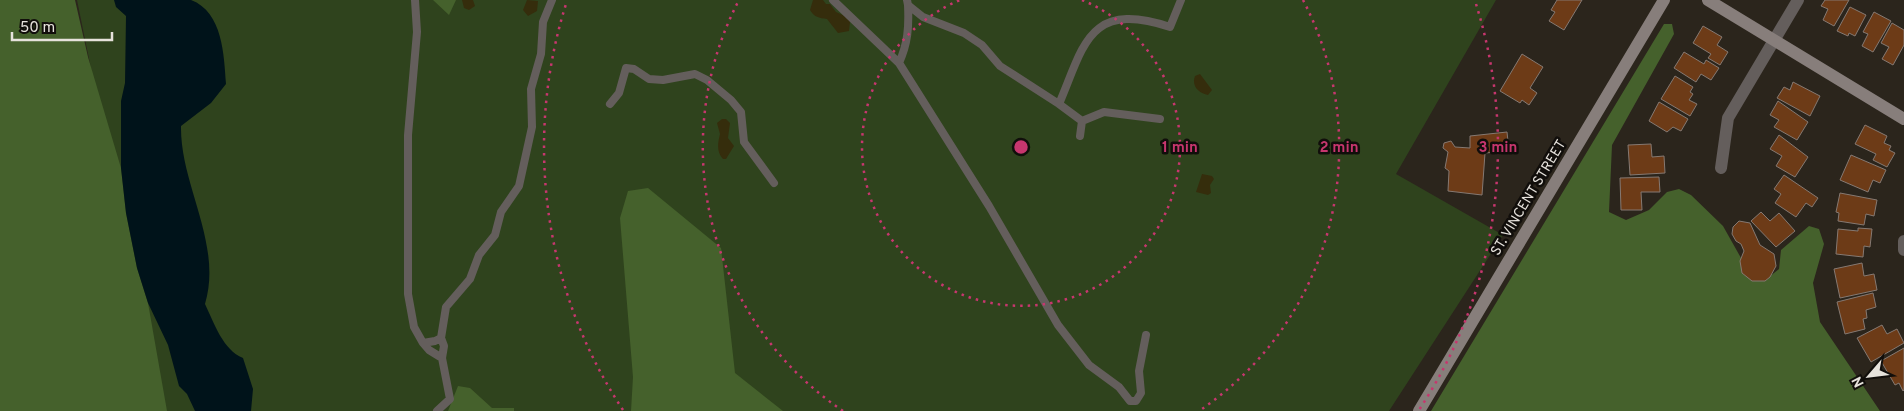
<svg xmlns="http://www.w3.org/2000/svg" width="1904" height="411" font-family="Overpass,sans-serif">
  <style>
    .green { fill: #2f431d }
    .forest { fill: #45612c }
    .sand { fill: #352d0c }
    .water { fill: #00131a }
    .building { fill: #6d3b17; stroke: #857972 }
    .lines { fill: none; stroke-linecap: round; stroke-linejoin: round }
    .lane { stroke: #645e5c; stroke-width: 8 }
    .street { stroke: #645e5c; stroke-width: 12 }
    .secondary { stroke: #877e7b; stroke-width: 12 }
    .ring { fill: none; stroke: #c7366e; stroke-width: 2.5; stroke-dasharray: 2.5 5 }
    .labels { text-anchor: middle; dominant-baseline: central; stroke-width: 5; stroke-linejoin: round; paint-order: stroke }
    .street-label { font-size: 14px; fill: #e6e2dc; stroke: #110e0b }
    .centre { fill: #c7366e; stroke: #110e0b; stroke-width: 2.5 }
    .ring-label { font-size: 15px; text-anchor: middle; font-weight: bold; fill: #c7366e; stroke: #110e0b; stroke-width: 5; stroke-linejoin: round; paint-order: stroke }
  </style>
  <rect width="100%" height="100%" fill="#2b251c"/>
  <!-- green -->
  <path class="green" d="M 77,0 L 1496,0 L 1396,174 L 1503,235 L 1389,411 L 161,411 Z"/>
  <!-- forest -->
  <path class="forest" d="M 0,0 L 75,0 L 88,57 L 121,168 L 126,213 L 137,268 L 148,303 L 167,411 L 0,411 Z
    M 433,0 L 456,0 L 449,15 Z
    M 1664,24 L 1672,24 L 1674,34 L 1612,145 L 1609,212 L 1626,220 L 1649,210 L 1667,192 L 1679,189 L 1691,195 L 1723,226 L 1741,258 L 1769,277 L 1779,269 L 1781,250 L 1809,226 L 1819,229 L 1824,244 L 1813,283 L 1820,322 L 1880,411 L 1431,411 Z
    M 648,188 L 721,248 L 735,373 L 783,411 L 631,411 L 633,377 L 620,218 L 628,191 Z
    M 458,386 L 470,388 L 492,408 L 514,408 L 514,411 L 448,411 Z"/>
  <!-- sand -->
  <path class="sand" d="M 462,0 L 473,0 L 475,6 L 469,10 L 464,8 Z
    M 527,0 L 538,1 L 537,11 L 528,16 L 523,10 Z
    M 813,0 L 823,0 L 826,4 L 830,4 L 836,12 L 847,17 L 850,22 L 849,31 L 838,33 L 827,19 C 819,18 814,17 810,10 Z
    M 1200,74 L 1212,90 L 1208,95 C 1199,93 1191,86 1195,76 Z
    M 722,119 L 726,119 L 730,123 L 728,138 L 734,146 L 726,159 L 723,159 C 716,152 718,142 720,134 L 717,123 Z
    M 1202,174 L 1212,176 L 1214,179 L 1210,185 L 1211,193 L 1208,195 L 1196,192 Z"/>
  <!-- water -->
  <path class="water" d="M 114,0 C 127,0 182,0 191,0 C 223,12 224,56 226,84 L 211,103 L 181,126 C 180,185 223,244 205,304 C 214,323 223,350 243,358 L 253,389 L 251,411 L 195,411 L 187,394 L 179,386 L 168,345 L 148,303 L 137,268 L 126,213 L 121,168 L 121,101 L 125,83 L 126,16 L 116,7 Z"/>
  <!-- building -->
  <path class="building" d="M 1557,0 L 1582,0 L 1564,30 L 1549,21 L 1555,12 L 1551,10 Z
    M 1825,0 L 1849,0 L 1834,26 L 1823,20 L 1828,9 L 1821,6 Z
    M 1850,7 L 1866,15 L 1855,36 L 1849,33 L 1848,36 L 1837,31 Z
    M 1874,12 L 1891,21 L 1873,52 L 1862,46 L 1868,34 L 1863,32 Z
    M 1892,23 L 1904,30 L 1904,45 L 1893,65 L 1882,59 L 1889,47 L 1881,43 Z
    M 1703,26 L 1722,37 L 1717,45 L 1728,52 L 1720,65 L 1708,58 L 1711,54 L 1693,43 Z
    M 1684,52 L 1704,64 L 1706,60 L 1719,68 L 1711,80 L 1701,74 L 1696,82 L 1674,68 Z
    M 1522,54 L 1543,67 L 1530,88 L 1537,93 L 1529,105 L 1522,100 L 1520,103 L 1500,91 Z
    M 1675,76 L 1693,87 L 1690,92 L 1693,94 L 1689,100 L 1697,104 L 1690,116 L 1661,99 Z
    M 1793,82 L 1820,96 L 1810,116 L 1777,98 L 1784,87 L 1790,90 Z
    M 1778,101 L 1808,122 L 1797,140 L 1774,127 L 1779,120 L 1770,115 Z
    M 1659,102 L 1688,119 L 1681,131 L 1673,127 L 1667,132 L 1649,121 Z
    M 1865,125 L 1887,136 L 1884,143 L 1891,146 L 1889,150 L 1895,153 L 1887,167 L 1873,160 L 1876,154 L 1855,144 Z
    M 1507,132 L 1509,151 L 1485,153 L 1482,195 L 1448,191 L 1449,171 L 1445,168 L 1448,152 L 1443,148 L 1444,143 L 1451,141 L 1455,147 L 1470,148 L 1470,136 Z
    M 1779,135 L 1808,157 L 1795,177 L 1776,166 L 1782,156 L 1770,149 Z
    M 1651,144 L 1652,157 L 1664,156 L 1665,173 L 1630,175 L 1628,145 Z
    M 1851,155 L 1886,170 L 1880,183 L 1873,180 L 1868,192 L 1840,180 Z
    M 1784,175 L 1818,198 L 1812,207 L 1806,203 L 1796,217 L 1775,203 L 1781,194 L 1774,189 Z
    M 1659,177 L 1660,192 L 1641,192 L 1642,210 L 1621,210 L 1620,178 Z
    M 1840,193 L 1877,200 L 1874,216 L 1866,214 L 1864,225 L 1838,221 L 1839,213 L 1836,212 Z
    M 1761,212 L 1770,221 L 1779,213 L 1795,231 L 1776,247 L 1751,221 Z
    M 1739,221 L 1750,223 L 1760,245 L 1774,254 L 1776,266 L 1770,277 L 1765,281 L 1752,281 L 1742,273 L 1740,261 L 1744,251 L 1741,244 L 1736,241 L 1732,234 L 1733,227 Z
    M 1858,228 L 1872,229 L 1870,247 L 1864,246 L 1863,257 L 1836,254 L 1838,229 L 1858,231 Z
    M 1862,263 L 1864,276 L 1874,274 L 1877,290 L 1840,298 L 1834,269 Z
    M 1873,293 L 1876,307 L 1866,310 L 1867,318 L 1863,319 L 1865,329 L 1845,334 L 1837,302 Z
    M 1882,325 L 1887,334 L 1897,329 L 1904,343 L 1871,362 L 1857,338 Z
    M 1904,348 L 1904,390 L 1903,391 L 1899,383 L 1895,385 L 1881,361 Z"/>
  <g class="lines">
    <!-- lane -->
    <path class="lane" d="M 415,0 L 417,32 L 408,135 L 408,294 L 414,327 L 423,343 L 435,341 L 441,338 L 446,307 L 470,279 L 479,255 L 495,235 L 501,212 L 519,186 L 532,127 L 531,89 L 541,54 L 543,22 L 552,0
      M 833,0 L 899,63 L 989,206 L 1058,325 L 1089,365 L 1119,387 L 1130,401 L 1136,401 L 1141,393 L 1139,371 L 1146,335
      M 907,0 L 908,5 L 923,17 L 964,33 L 982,45 L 1000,66 L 1059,104
      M 899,63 C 908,43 909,27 908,5
      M 610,104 L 619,93 L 626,68 L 634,69 L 649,79 L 663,80 L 695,74 L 707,80 L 731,100 L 741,112 L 744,142 L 774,183
      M 1160,119 L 1104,112 L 1082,121 L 1059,104 C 1084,46 1088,0 1170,27 L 1181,0
      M 1080,136 L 1082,121
      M 423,343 L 429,350 L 442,358 L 444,346 L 441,338
      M 437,411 L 450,399 L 442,358"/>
    <!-- street -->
    <path class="street" d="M 1721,168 L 1728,118 L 1798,0
      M 1904,241 L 1904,250"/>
    <!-- secondary -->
    <path class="secondary" d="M 1708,0 L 1904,119
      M 1419,411 L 1664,0"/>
  </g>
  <!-- distance rings -->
  <g class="ring">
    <path d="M1082 0A159 159 0 1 1 960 0"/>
    <path d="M843 411A318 318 0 0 1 739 0M1303 0A318 318 0 0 1 1199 411"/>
    <path d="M623 410A477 477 0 0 1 566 4M1476 4A477 477 0 0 1 1419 410"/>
  </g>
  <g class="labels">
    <!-- street labels -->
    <g class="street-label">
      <text transform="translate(1529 198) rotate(-59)">ST. VINCENT STREET</text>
    </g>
  </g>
  <circle cx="1021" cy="147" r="8" class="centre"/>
  <g class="ring-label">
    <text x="1180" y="152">1 min</text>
    <text x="1339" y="152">2 min</text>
    <text x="1498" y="152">3 min</text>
  </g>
  <!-- north arrow -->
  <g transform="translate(1869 376) rotate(242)" stroke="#110e0b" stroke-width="4" paint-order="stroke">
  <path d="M0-4L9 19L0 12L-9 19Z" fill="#e6e2dc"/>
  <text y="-8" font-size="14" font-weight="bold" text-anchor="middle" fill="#e6e2dc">N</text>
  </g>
  <!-- scale -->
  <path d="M12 32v8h100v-8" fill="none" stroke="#e6e2dc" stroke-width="2.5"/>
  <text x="20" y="32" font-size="15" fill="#e6e2dc" stroke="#110e0b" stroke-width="4" paint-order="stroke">50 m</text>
</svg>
